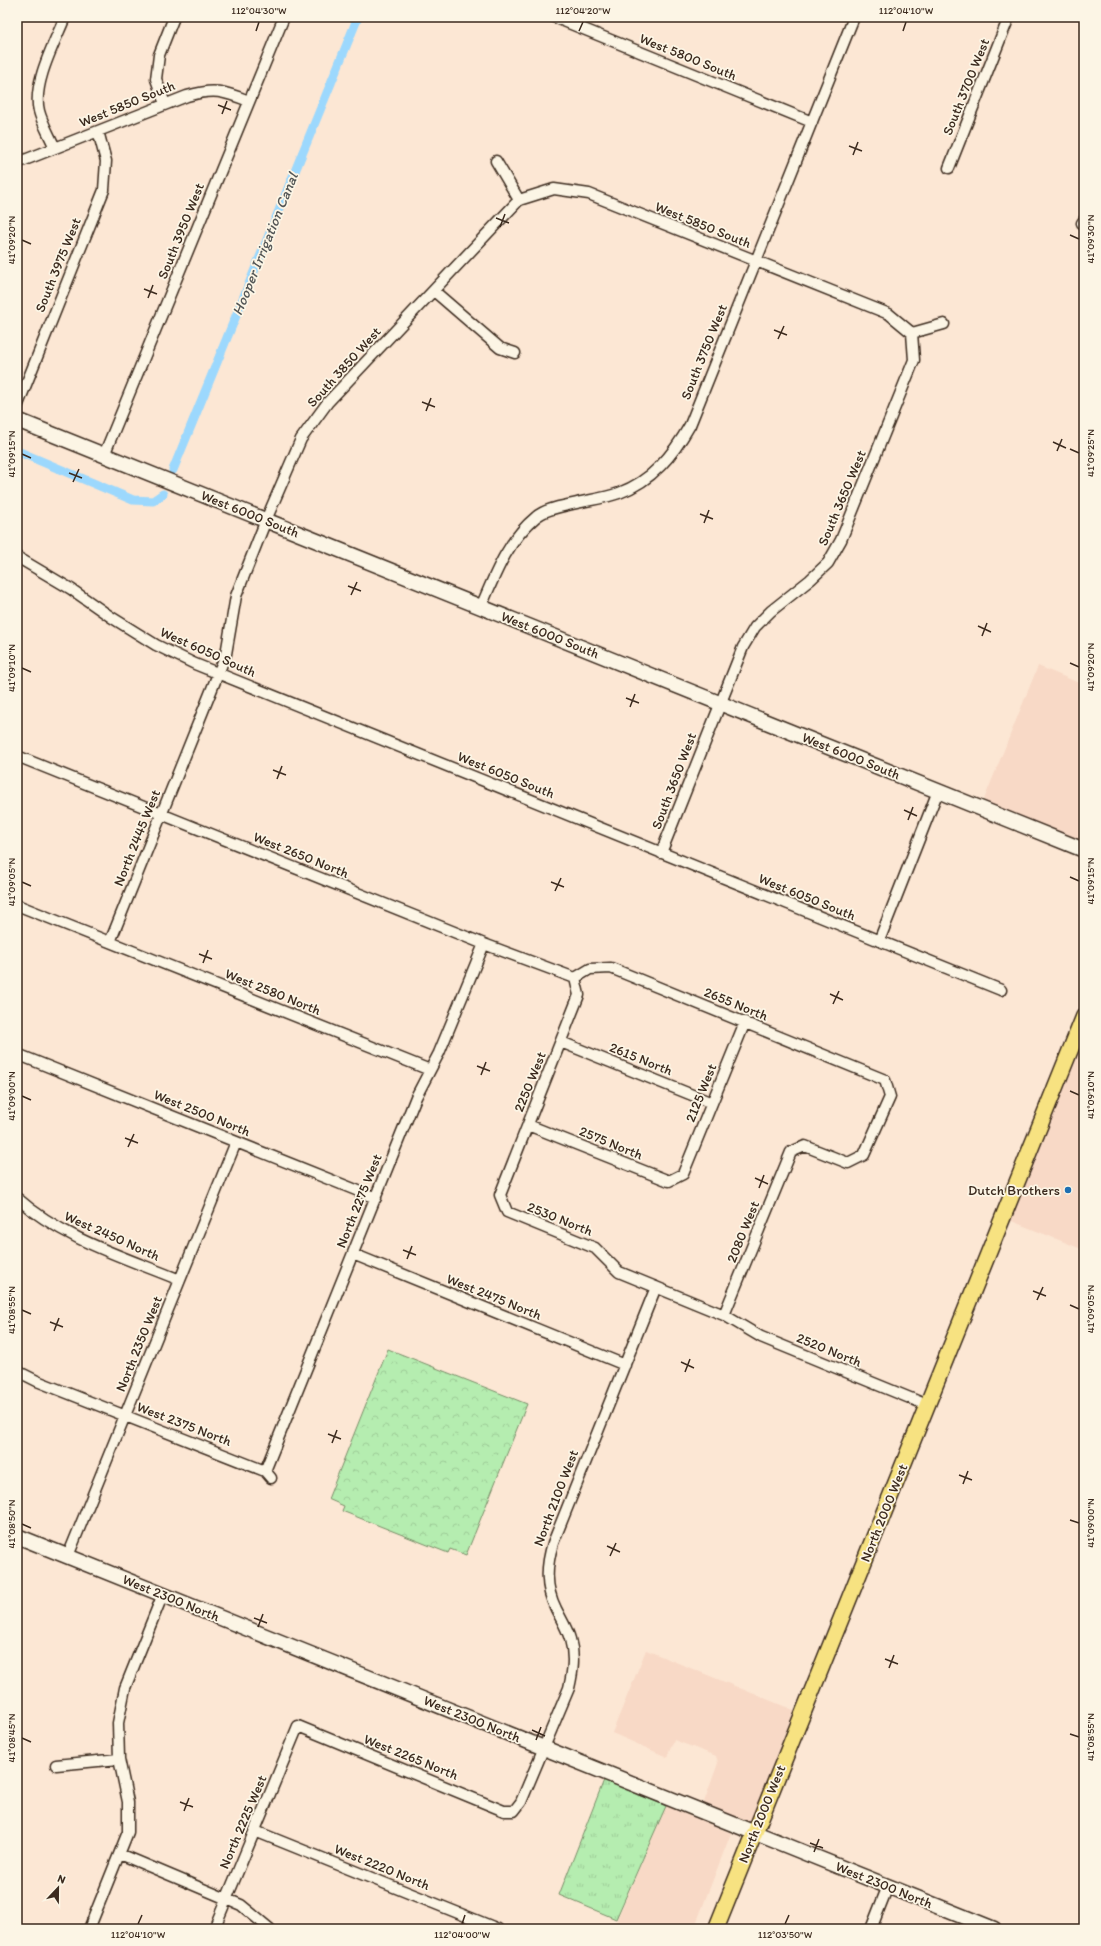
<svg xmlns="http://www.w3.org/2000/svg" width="1101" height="1946" font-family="Itim,sans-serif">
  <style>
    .built { fill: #f8d9c6 }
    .grass { fill: url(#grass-tufts); stroke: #788c67 }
    .forest { fill: url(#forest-crowns); stroke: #788c67 }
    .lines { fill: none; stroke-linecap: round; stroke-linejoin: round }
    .canal { stroke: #9cd8fd; stroke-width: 9 }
    .street-casing { stroke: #3b2a1e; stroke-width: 13 }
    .secondary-casing { stroke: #3b2a1e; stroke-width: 17 }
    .primary-casing { stroke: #3b2a1e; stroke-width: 18 }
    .street { stroke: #fcf5e5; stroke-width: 10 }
    .secondary { stroke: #fcf5e5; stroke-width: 14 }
    .primary { stroke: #f7e281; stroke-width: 15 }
    .ticks { fill: none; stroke: #3b2a1e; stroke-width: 1.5 }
    .poi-dot { fill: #1f6fb2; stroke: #fcf5e5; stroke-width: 1.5 }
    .labels { text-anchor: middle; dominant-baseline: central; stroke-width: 3.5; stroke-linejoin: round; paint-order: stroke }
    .street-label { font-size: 14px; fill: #3b2a1e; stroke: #fcf5e5 }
    .poi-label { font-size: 14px; fill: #3b2a1e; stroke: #fcf5e5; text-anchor: end }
    .water-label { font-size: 15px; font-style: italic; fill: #535656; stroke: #fcf5e5 }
    .neatline { fill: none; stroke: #3b2a1e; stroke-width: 1.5 }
    .ticks-label { font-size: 10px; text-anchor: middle; fill: #3b2a1e }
  </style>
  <defs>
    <pattern id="grass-tufts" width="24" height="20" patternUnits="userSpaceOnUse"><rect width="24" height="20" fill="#b5edb0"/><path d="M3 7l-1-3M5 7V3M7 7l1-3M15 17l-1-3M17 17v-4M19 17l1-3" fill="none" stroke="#9dcb97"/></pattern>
    <pattern id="forest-crowns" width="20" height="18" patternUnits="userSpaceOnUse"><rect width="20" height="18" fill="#b5edb0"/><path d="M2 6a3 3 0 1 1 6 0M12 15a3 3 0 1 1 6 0" fill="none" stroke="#9dcb97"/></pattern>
  </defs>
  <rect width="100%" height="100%" fill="#fce7d4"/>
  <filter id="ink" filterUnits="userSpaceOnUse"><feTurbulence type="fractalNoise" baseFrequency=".025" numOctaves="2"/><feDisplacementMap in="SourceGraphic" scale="8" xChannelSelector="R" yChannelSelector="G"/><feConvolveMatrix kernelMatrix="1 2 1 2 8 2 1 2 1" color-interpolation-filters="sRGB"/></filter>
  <g filter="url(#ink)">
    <!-- built -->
    <path class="built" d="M 1038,666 L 1084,685 L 1084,845 L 983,802 Z
      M 1084,1035 L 1084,1250 L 1009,1220 Z
      M 646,1650 L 796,1711 L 751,1823 L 703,1805 L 718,1763 L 716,1756 L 674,1740 L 667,1757 L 612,1733 Z
      M 666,1806 L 731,1833 L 694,1929 L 613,1929 Z"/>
    <!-- grass -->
    <path class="grass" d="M 604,1780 L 666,1806 L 616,1919 L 559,1895 Z"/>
    <!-- forest -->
    <path class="forest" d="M 388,1349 L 527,1404 L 466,1555 L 450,1549 L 448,1553 L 342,1511 L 344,1506 L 328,1499 Z"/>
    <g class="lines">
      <!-- canal -->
      <path class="canal" d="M 17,451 L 133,500 L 153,501 L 163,494
        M 173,470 L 358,17"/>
      <defs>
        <path id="street" d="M 554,17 L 812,122
          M 165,104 L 156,79 L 159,55 L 174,17
          M 55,148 C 50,136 42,123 39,111 C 32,84 55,42 65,17
          M 496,161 L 519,200 L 554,189 L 589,194 L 889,314 L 912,333
          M 17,163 L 187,96 C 214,88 223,91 249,101
          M 949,168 L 1009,17
          M 1082,223 L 1084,220
          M 434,291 L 500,348 L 515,353
          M 17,407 L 104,190 L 106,161 L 98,131
          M 104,455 L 284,17
          M 17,557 L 71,589 L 111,617 L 156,645 L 195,664 L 1001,990
          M 481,607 C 495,574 508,540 536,517 C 546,508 565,506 577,503 C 590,500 605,498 619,493 C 652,481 673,455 690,425 L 854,17
          M 17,756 L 484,944 L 575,978
          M 661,853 L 743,647 L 755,627 L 771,611 L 810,580 L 828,563 L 841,540 L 914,360 L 912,333 L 944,324
          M 17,905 L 430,1070
          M 879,941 L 938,791
          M 110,942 L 226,654 L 236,596 L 266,520 L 301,439 L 328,402 L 519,200
          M 575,978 L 579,995 L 500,1195 L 507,1212 L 595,1248 L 619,1272 L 724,1315 L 761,1337 L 927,1405
          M 575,978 L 590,969 L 611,968 L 885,1080 L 890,1097 L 864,1155 L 848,1163 L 805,1146 L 791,1152 L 724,1315
          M 561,1042 L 712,1103
          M 17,1054 L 376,1198
          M 528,1125 L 669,1181 L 683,1174 L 745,1022
          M 17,1198 C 63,1239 124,1257 180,1280
          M 353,1254 L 625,1365
          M 17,1371 L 37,1381 L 265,1471 L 271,1478
          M 265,1471 L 416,1097 L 439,1053 L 484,944
          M 68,1556 L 236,1142
          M 56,1765 L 119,1759
          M 255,1831 L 498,1929
          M 120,1854 L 241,1905 L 270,1929
          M 89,1929 L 128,1832 L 128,1802 L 119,1759 L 118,1723 L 125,1688 L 163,1594
          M 214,1929 L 298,1726 L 504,1811 L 514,1811 L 521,1802 L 569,1688 C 573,1671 575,1656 570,1639 C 567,1628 561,1619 556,1609 C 545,1587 546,1566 553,1543 L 656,1287
          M 871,1929 L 888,1886"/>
        <path id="secondary" d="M 17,420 L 1084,850
          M 17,1536 L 994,1929"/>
        <path id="primary" d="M 716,1929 L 1084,1016"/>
      </defs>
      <!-- street casing -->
      <use href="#street" class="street-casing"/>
      <!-- secondary casing -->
      <use href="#secondary" class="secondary-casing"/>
      <!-- primary casing -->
      <use href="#primary" class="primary-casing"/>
      <!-- street -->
      <use href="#street" class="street"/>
      <!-- secondary -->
      <use href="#secondary" class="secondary"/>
      <!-- primary -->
      <use href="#primary" class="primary"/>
    </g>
  </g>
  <!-- ticks -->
  <path class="ticks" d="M 256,31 L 259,22M 579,31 L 583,22M 903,31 L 906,22M 218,105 L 231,110M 222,114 L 227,101M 849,146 L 862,151M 853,155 L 858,142M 496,218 L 509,223M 500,227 L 505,214M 1070,235 L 1079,239M 22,240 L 31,244M 144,289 L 157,294M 148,298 L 153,285M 774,330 L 787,335M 778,339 L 784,326M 422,402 L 435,407M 426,411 L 431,398M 1053,442 L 1066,448M 1070,449 L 1079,453M 1057,451 L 1062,439M 22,454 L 31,458M 69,473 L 82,478M 73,482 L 79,469M 700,514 L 713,519M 704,523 L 709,510M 348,586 L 361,591M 351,595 L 357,582M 978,626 L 991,632M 982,636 L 987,623M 1070,663 L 1079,667M 22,668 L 31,672M 626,698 L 639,703M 630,707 L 635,694M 273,770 L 286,775M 277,779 L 282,766M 904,810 L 917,816M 908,820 L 913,807M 1070,877 L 1079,881M 22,882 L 31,886M 551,882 L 564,887M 555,891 L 561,878M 199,954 L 212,959M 203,963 L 208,950M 830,994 L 843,1000M 833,1004 L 839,991M 477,1066 L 490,1071M 481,1075 L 486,1062M 1070,1091 L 1079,1095M 22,1096 L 31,1100M 125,1138 L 138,1143M 128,1147 L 134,1134M 755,1178 L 768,1184M 759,1188 L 764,1175M 403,1250 L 416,1255M 407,1259 L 412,1246M 1033,1291 L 1046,1296M 1037,1300 L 1043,1287M 1070,1305 L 1079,1309M 22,1310 L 31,1314M 50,1322 L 63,1327M 54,1331 L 59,1318M 681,1362 L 694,1368M 685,1372 L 690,1359M 328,1434 L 341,1439M 332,1443 L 337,1430M 959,1475 L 972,1480M 963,1484 L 968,1471M 1070,1520 L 1079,1523M 22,1524 L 31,1528M 607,1546 L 620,1552M 610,1556 L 616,1543M 254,1618 L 267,1623M 258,1627 L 263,1614M 885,1659 L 898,1664M 889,1668 L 894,1655M 532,1730 L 545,1736M 1070,1734 L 1079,1737M 22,1738 L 31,1742M 536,1740 L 541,1727M 180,1802 L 193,1807M 184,1811 L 189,1798M 810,1843 L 823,1848M 814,1852 L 819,1839M 138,1924 L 142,1915M 462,1924 L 465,1915M 785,1924 L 789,1915"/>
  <!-- markers -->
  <circle class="poi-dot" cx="1068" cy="1190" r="4"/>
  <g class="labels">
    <!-- street labels -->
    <g class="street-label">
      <text transform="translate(688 57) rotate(22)">West 5800 South</text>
      <text transform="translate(966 87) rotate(-68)">South 3700 West</text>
      <text transform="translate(127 104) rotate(-22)">West 5850 South</text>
      <text transform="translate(703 225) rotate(22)">West 5850 South</text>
      <text transform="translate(181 231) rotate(-68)">South 3950 West</text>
      <text transform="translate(58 265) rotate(-68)">South 3975 West</text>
      <text transform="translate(704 352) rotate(-68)">South 3750 West</text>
      <text transform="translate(344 367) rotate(-48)">South 3850 West</text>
      <text transform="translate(842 498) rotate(-67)">South 3650 West</text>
      <text transform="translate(250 514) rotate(22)">West 6000 South</text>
      <text transform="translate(550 635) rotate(22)">West 6000 South</text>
      <text transform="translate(208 652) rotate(24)">West 6050 South</text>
      <text transform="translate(851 756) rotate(22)">West 6000 South</text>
      <text transform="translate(506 775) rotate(22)">West 6050 South</text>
      <text transform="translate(674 781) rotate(-69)">South 3650 West</text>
      <text transform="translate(137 838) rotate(-68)">North 2445 West</text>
      <text transform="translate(301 855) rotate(22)">West 2650 North</text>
      <text transform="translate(807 897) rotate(22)">West 6050 South</text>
      <text transform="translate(273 992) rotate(22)">West 2580 North</text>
      <text transform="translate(736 1004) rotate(22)">2655 North</text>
      <text transform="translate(641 1059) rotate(22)">2615 North</text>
      <text transform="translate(530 1082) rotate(-68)">2250 West</text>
      <text transform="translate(701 1093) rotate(-68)">2125 West</text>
      <text transform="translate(202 1113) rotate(22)">West 2500 North</text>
      <text transform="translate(611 1143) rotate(22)">2575 North</text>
      <text transform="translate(359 1201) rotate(-68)">North 2275 West</text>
      <text transform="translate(560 1219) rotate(22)">2530 North</text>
      <text transform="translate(743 1232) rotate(-68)">2080 West</text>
      <text transform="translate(112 1236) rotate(24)">West 2450 North</text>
      <text transform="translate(494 1297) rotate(22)">West 2475 North</text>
      <text transform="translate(139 1344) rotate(-68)">North 2350 West</text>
      <text transform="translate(829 1350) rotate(22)">2520 North</text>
      <text transform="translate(184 1424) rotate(21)">West 2375 North</text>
      <text transform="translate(556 1498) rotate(-69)">North 2100 West</text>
      <text transform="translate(884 1513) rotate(-68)">North 2000 West</text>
      <text transform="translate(171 1598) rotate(22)">West 2300 North</text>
      <text transform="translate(472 1719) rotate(22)">West 2300 North</text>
      <text transform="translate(411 1757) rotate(22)">West 2265 North</text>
      <text transform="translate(762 1814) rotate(-68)">North 2000 West</text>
      <text transform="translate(243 1822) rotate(-67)">North 2225 West</text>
      <text transform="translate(382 1867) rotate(22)">West 2220 North</text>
      <text transform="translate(884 1885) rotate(22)">West 2300 North</text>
    </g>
    <!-- poi labels -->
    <g class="poi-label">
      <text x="1060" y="1190">Dutch Brothers</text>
    </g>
    <!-- water labels -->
    <g class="water-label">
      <text transform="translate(265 244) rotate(-68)">Hooper Irrigation Canal</text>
    </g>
  </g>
  <!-- margin -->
  <rect width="1101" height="1946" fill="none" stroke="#fcf5e5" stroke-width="44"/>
  <!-- north arrow -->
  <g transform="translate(58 1888) rotate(22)" stroke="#fcf5e5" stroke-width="3" paint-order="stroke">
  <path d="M0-3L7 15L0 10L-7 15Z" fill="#3b2a1e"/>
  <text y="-6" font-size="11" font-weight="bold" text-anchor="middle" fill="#3b2a1e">N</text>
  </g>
  <rect x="22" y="22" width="1057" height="1902" class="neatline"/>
  <g class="ticks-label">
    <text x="259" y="14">112°04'30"W</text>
    <text x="583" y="14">112°04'20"W</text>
    <text x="906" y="14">112°04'10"W</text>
    <text transform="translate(1090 239) rotate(-90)" y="4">41°09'30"N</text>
    <text transform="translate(11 240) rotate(-90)" y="4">41°09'20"N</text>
    <text transform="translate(1090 453) rotate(-90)" y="4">41°09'25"N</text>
    <text transform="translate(11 454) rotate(-90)" y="4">41°09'15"N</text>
    <text transform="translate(1090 667) rotate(-90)" y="4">41°09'20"N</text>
    <text transform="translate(11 668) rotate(-90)" y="4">41°09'10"N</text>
    <text transform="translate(1090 881) rotate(-90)" y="4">41°09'15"N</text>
    <text transform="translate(11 882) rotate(-90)" y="4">41°09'05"N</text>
    <text transform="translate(1090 1095) rotate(-90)" y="4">41°09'10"N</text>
    <text transform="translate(11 1096) rotate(-90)" y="4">41°09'00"N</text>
    <text transform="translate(1090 1309) rotate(-90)" y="4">41°09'05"N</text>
    <text transform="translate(11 1310) rotate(-90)" y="4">41°08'55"N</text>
    <text transform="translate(1090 1523) rotate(-90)" y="4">41°09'00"N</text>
    <text transform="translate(11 1524) rotate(-90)" y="4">41°08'50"N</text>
    <text transform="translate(1090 1737) rotate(-90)" y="4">41°08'55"N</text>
    <text transform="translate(11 1738) rotate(-90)" y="4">41°08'45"N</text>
    <text x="138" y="1938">112°04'10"W</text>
    <text x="462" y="1938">112°04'00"W</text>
    <text x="785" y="1938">112°03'50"W</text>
  </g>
</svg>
